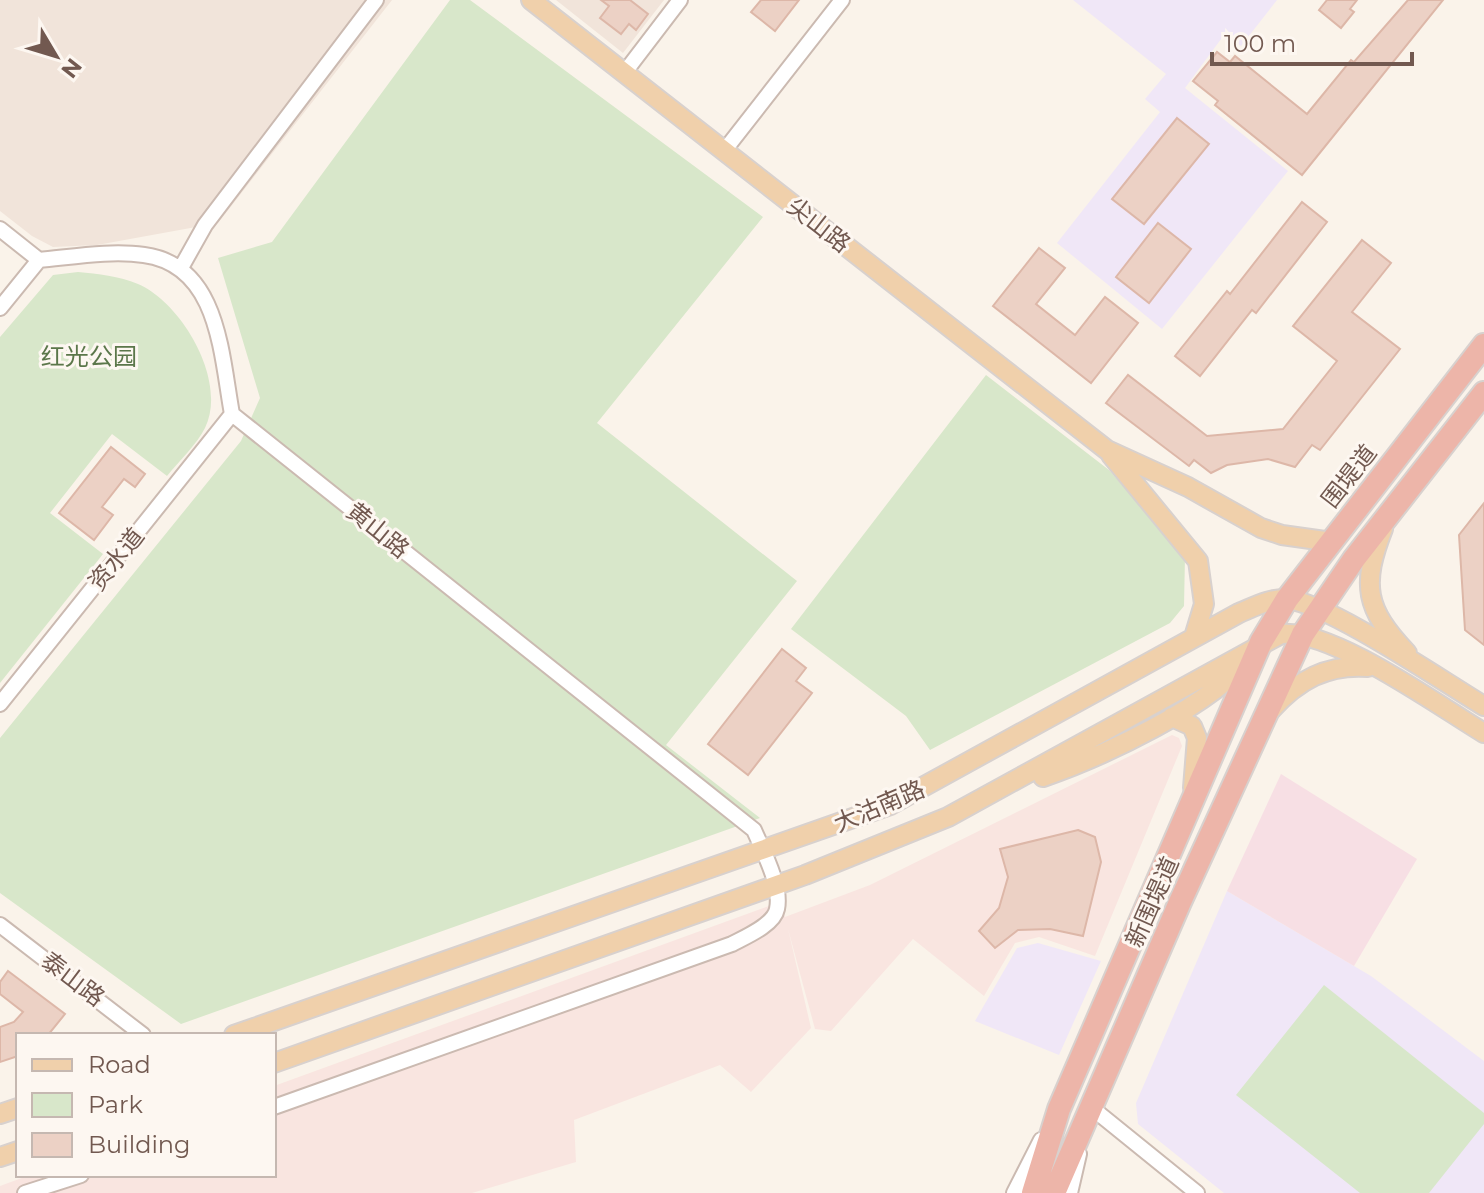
<svg xmlns="http://www.w3.org/2000/svg" width="1484" height="1193" font-family="Montserrat,'Noto Sans SC',sans-serif">
  <style>
    .residential { fill: #f1e4da }
    .commercial { fill: #f9e5e0 }
    .education { fill: #f0e7f7 }
    .medical { fill: #f7dfe4 }
    .green { fill: #d8e7ca }
    .building { fill: #ecd1c5; stroke: #ddb7a8; stroke-width: 2 }
    .lines { fill: none; stroke-linecap: round; stroke-linejoin: round }
    .minor-casing { stroke: #cbbab1; stroke-width: 18 }
    .major-casing { stroke: #d8d1ce; stroke-width: 22 }
    .highway-casing { stroke: #d8d1ce; stroke-width: 26 }
    .minor { stroke: #fff; stroke-width: 14 }
    .major { stroke: #f0d0ab; stroke-width: 18 }
    .highway { stroke: #edb5a9; stroke-width: 22 }
    .labels { text-anchor: middle; dominant-baseline: central; stroke-width: 6; stroke-linejoin: round; paint-order: stroke }
    .street-label { font-size: 24px; fill: #725950; stroke: #fdf7f1 }
    .park-label { font-size: 24px; fill: #5b774a; stroke: #fdf7f1 }
  </style>
  <rect width="100%" height="100%" fill="#faf3ea"/>
  <!-- residential -->
  <path class="residential" d="M 0,0 L 392,0 L 218,223 L 97,245 L 53,247 L 32,236 L 0,211 Z
    M 556,0 L 664,0 L 623,53 Z"/>
  <!-- commercial -->
  <path class="commercial" d="M 1172,735 L 1179,738 L 1182,746 L 1095,956 L 1039,937 L 1015,943 L 984,996 L 913,939 L 831,1031 L 815,1029 L 788,929 L 811,1028 L 751,1092 L 720,1065 L 574,1120 L 576,1162 L 472,1193 L 0,1193 L 0,1186 L 30,1175 L 274,1175 L 274,1086 L 780,902 L 785,917 L 870,885 Z"/>
  <!-- education -->
  <path class="education" d="M 1073,0 L 1277,0 L 1241,46 L 1224,35 L 1185,88 L 1288,171 L 1162,329 L 1057,243 L 1160,112 L 1145,99 L 1166,74 Z
    M 1227,891 L 1371,976 L 1484,1061 L 1484,1193 L 1224,1193 L 1138,1124 L 1136,1103 Z
    M 1038,943 L 1101,961 L 1059,1055 L 975,1021 L 1017,948 Z"/>
  <!-- medical -->
  <path class="medical" d="M 1281,774 L 1417,859 L 1354,966 L 1227,891 Z"/>
  <!-- green -->
  <path class="green" d="M 450,0 L 470,0 L 763,217 L 597,423 L 797,581 L 666,745 L 760,818 L 181,1024 L 0,893 L 0,738 L 241,441 L 260,398 L 218,258 L 272,242 Z
    M 78,272 C 98,274 119,276 138,284 C 182,303 228,381 205,428 C 197,444 179,461 167,476 L 112,434 L 50,513 L 103,554 L 0,683 L 0,337 L 53,275 Z
    M 986,375 L 1109,470 L 1185,556 L 1184,606 L 1170,623 L 930,750 L 906,716 L 791,629 Z
    M 1324,985 L 1484,1113 L 1484,1124 L 1429,1193 L 1360,1193 L 1236,1095 Z"/>
  <!-- building -->
  <path class="building" d="M 601,0 L 630,0 L 648,14 L 636,30 L 629,24 L 621,34 L 600,18 L 609,6 Z
    M 761,0 L 799,0 L 775,31 L 751,12 Z
    M 1327,0 L 1357,0 L 1350,9 L 1354,12 L 1341,28 L 1319,10 Z
    M 1408,0 L 1443,0 L 1302,175 L 1215,105 L 1218,101 L 1193,81 L 1217,52 L 1230,62 L 1235,56 L 1307,114 L 1351,60 L 1354,62 Z
    M 1177,118 L 1209,144 L 1144,224 L 1112,199 Z
    M 1302,202 L 1327,222 L 1256,313 L 1252,310 L 1200,376 L 1175,356 L 1227,291 L 1230,294 Z
    M 1158,223 L 1191,249 L 1149,303 L 1116,277 Z
    M 1362,240 L 1391,263 L 1352,312 L 1400,349 L 1320,450 L 1312,445 L 1295,467 L 1268,459 L 1227,465 L 1211,473 L 1194,460 L 1189,466 L 1106,403 L 1128,375 L 1207,436 L 1283,429 L 1337,361 L 1293,326 Z
    M 1039,248 L 1065,268 L 1036,304 L 1075,335 L 1105,297 L 1138,323 L 1091,383 L 993,306 Z
    M 111,447 L 145,474 L 135,487 L 124,479 L 102,507 L 113,515 L 94,540 L 59,513 Z
    M 1484,503 L 1484,645 L 1465,630 L 1459,535 Z
    M 782,649 L 806,668 L 796,681 L 812,693 L 748,775 L 708,744 Z
    M 1078,830 L 1095,837 L 1101,862 L 1083,936 L 1050,929 L 1018,930 L 995,948 L 979,931 L 999,908 L 1008,877 L 1000,849 Z
    M 8,971 L 65,1014 L 48,1035 L 18,1035 L 18,1056 L 0,1062 L 0,1027 L 14,1022 L 23,1012 L 0,994 L 0,982 Z"/>
  <g class="lines">
    <defs>
      <path id="minor" d="M 625,72 L 680,0
        M 724,151 L 842,0
        M 0,229 L 39,260 C 72,257 111,250 144,255 C 219,265 221,354 232,414 L 754,830 C 763,851 782,886 777,909 C 774,925 745,937 732,944 L 274,1107
        M 182,266 L 205,225 L 376,0
        M 0,308 L 39,260
        M 0,704 L 232,414
        M 0,925 L 143,1035
        M 1092,1108 L 1197,1193
        M 25,1193 L 81,1175
        M 1014,1193 L 1041,1140
        M 1070,1193 L 1079,1154"/>
      <path id="major" d="M 531,0 L 1107,450 L 1188,487 L 1261,528 L 1282,535 L 1332,542
        M 1111,455 L 1198,561 L 1204,604 L 1194,637
        M 1383,529 C 1361,585 1365,609 1407,653
        M 1271,710 C 1298,680 1327,664 1368,667
        M 1172,717 L 1192,726 L 1197,738 L 1193,788
        M 1043,777 C 1101,757 1214,705 1250,656
        M 234,1035 L 890,805 L 1239,613 C 1254,607 1270,598 1287,599 C 1330,604 1442,681 1484,706
        M 274,1063 L 805,875 L 948,817 L 1281,634 C 1331,628 1439,706 1484,733
        M 0,1114 L 18,1108
        M 0,1157 L 18,1151"/>
      <path id="highway" d="M 1033,1193 L 1059,1109 L 1261,642 L 1287,599 L 1484,345
        M 1054,1193 L 1180,902 L 1303,634 L 1354,559 L 1484,393"/>
    </defs>
    <!-- minor casing -->
    <use href="#minor" class="minor-casing"/>
    <!-- major casing -->
    <use href="#major" class="major-casing"/>
    <!-- highway casing -->
    <use href="#highway" class="highway-casing"/>
    <!-- minor -->
    <use href="#minor" class="minor"/>
    <!-- major -->
    <use href="#major" class="major"/>
    <!-- highway -->
    <use href="#highway" class="highway"/>
  </g>
  <g class="labels">
    <!-- street labels -->
    <g class="street-label">
      <text transform="translate(819 225) rotate(38)">尖山路</text>
      <text transform="translate(1349 476) rotate(-52)">围堤道</text>
      <text transform="translate(378 530) rotate(39)">黄山路</text>
      <text transform="translate(116 559) rotate(-51)">资水道</text>
      <text transform="translate(879 806) rotate(-23)">大沽南路</text>
      <text transform="translate(1152 902) rotate(-66)">新围堤道</text>
      <text transform="translate(73 979) rotate(37)">泰山路</text>
    </g>
    <!-- park labels -->
    <g class="park-label">
      <text x="89" y="356">红光公园</text>
    </g>
  </g>
  <!-- legend -->
  <rect x="16" y="1033" width="260" height="144" fill="#fdf7f1" stroke="#c5b8b1" stroke-width="2"/>
  <rect x="32" y="1059" width="40" height="12" fill="#f0d0ab" stroke="#c5b8b1" stroke-width="2"/>
  <text x="88" y="1073" font-size="24" fill="#725950">Road</text>
  <rect x="32" y="1093" width="40" height="24" fill="#d8e7ca" stroke="#c5b8b1" stroke-width="2"/>
  <text x="88" y="1113" font-size="24" fill="#725950">Park</text>
  <rect x="32" y="1133" width="40" height="24" fill="#ecd1c5" stroke="#c5b8b1" stroke-width="2"/>
  <text x="88" y="1153" font-size="24" fill="#725950">Building</text>
  <!-- north arrow -->
  <g transform="translate(56 56) rotate(128)" stroke="#fdf7f1" stroke-width="6" paint-order="stroke">
  <path d="M0-6L14 30L0 20L-14 30Z" fill="#725950"/>
  <text y="-12" font-size="22" font-weight="bold" text-anchor="middle" fill="#725950">N</text>
  </g>
  <!-- scale -->
  <path d="M1212 52v12h200v-12" fill="none" stroke="#725950" stroke-width="4"/>
  <text x="1224" y="52" font-size="24" fill="#725950" stroke="#fdf7f1" stroke-width="6" paint-order="stroke">100 m</text>
</svg>
